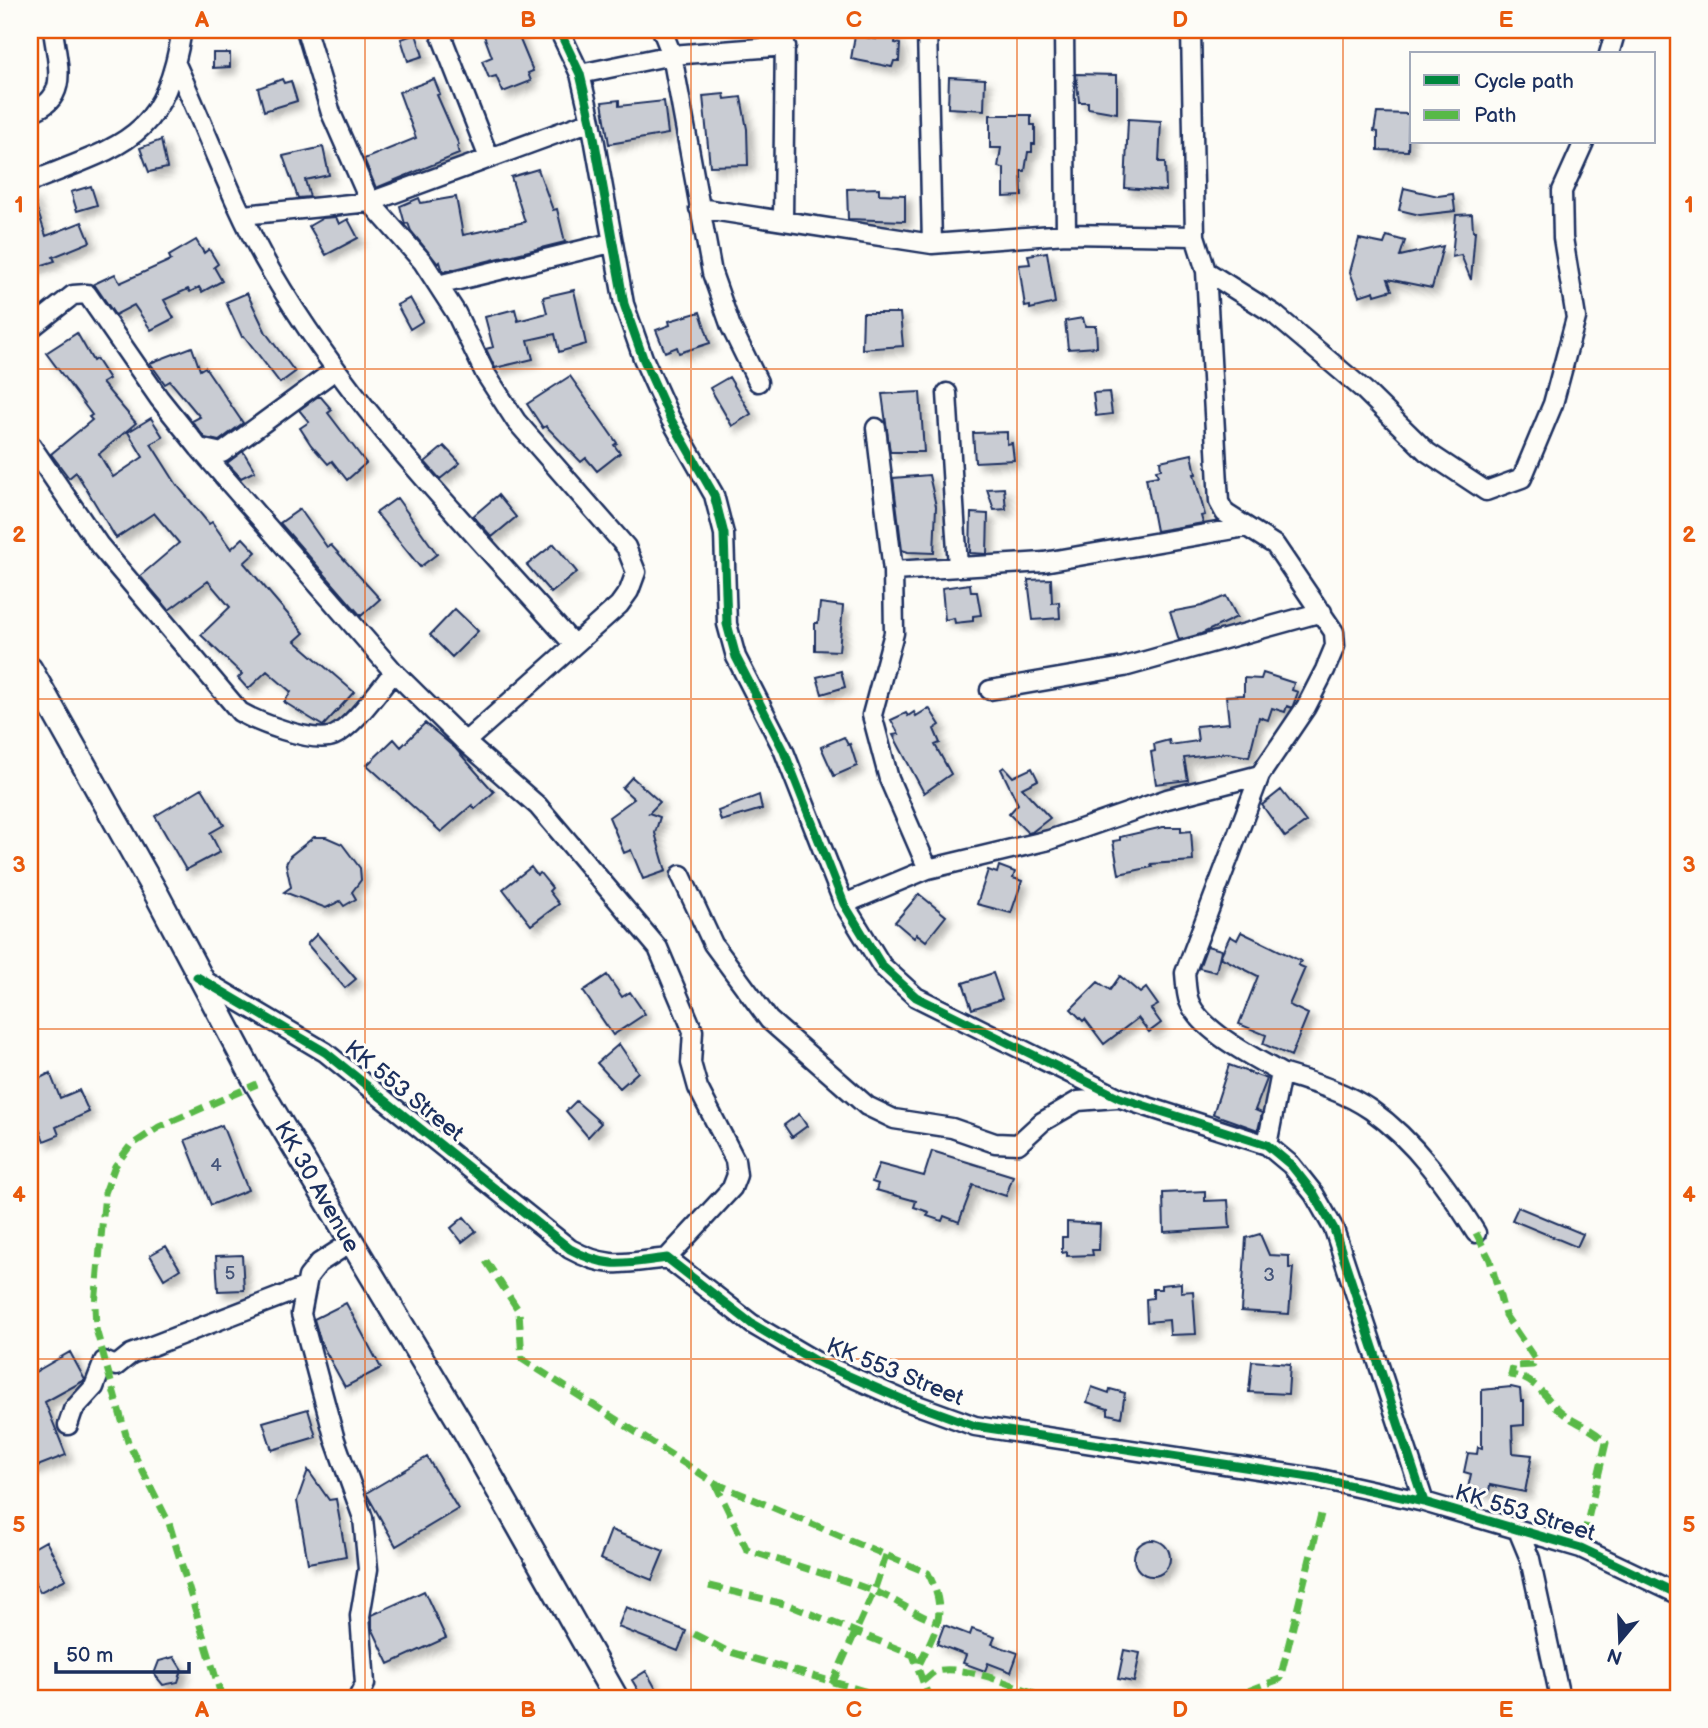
<svg xmlns="http://www.w3.org/2000/svg" width="1708" height="1728" font-family="'Balsamiq Sans',sans-serif">
  <style>
    .building { fill: #c9ccd3; stroke: #1b2f5e; stroke-width: 2; filter: url(#shadow) }
    .lines { fill: none; stroke-linecap: round; stroke-linejoin: round }
    .minor-casing { stroke: #1b2f5e; stroke-width: 23 }
    .major-casing { stroke: #1b2f5e; stroke-width: 28 }
    .minor { stroke: #fdfcf7; stroke-width: 18 }
    .major { stroke: #fdfcf7; stroke-width: 23 }
    .quiet { stroke: #58b947; stroke-width: 7; stroke-dasharray: 14 7; stroke-linecap: butt }
    .cycleway-casing { stroke: #fdfcf7; stroke-width: 13 }
    .cycleway { stroke: #00873e; stroke-width: 9 }
    .grid { fill: none; stroke: #e8590c; stroke-width: 2; stroke-opacity: 0.55 }
    .labels { text-anchor: middle; dominant-baseline: central; stroke-width: 6; stroke-linejoin: round; paint-order: stroke }
    .number-label { font-size: 19px; fill: #46567b }
    .street-label { font-size: 23px; fill: #1b2f5e; stroke: #fdfcf7 }
    .neatline { fill: none; stroke: #e8590c; stroke-width: 2.5 }
    .grid-label { font-size: 23px; text-anchor: middle; font-weight: bold; fill: #e8590c }
  </style>
  <defs>
    <filter id="shadow"><feDropShadow dx="6" dy="6" stdDeviation="3.5" flood-color="#0004"/></filter>
  </defs>
  <rect width="100%" height="100%" fill="#fdfcf7"/>
  <filter id="ink" filterUnits="userSpaceOnUse"><feTurbulence type="fractalNoise" baseFrequency=".0143" numOctaves="2"/><feDisplacementMap in="SourceGraphic" scale="14" xChannelSelector="R" yChannelSelector="G"/><feConvolveMatrix kernelMatrix="1 2 1 2 8 2 1 2 1" color-interpolation-filters="sRGB"/></filter>
  <g filter="url(#ink)">
    <!-- building -->
    <path class="building" d="M 482,30 L 516,30 L 533,71 L 528,73 L 531,81 L 503,92 L 496,76 L 489,78 L 482,61 L 492,57 Z
      M 877,33 L 896,35 L 895,43 L 900,44 L 899,61 L 894,61 L 892,67 L 851,59 L 855,35 L 876,39 Z
      M 416,34 L 423,56 L 408,61 L 401,39 Z
      M 213,53 L 230,53 L 230,67 L 213,68 Z
      M 1076,74 L 1117,75 L 1117,113 L 1088,108 L 1088,102 L 1079,102 Z
      M 949,77 L 985,79 L 984,110 L 948,108 Z
      M 282,79 L 284,83 L 291,81 L 297,101 L 264,111 L 258,88 Z
      M 434,79 L 440,94 L 437,95 L 459,145 L 457,146 L 459,154 L 376,188 L 364,159 L 416,138 L 399,92 Z
      M 724,94 L 725,99 L 741,97 L 747,129 L 748,165 L 710,166 L 703,96 Z
      M 619,100 L 619,106 L 664,101 L 668,134 L 609,144 L 602,102 Z
      M 1377,113 L 1409,114 L 1408,151 L 1378,150 L 1378,132 L 1374,131 Z
      M 990,115 L 1031,115 L 1031,125 L 1035,125 L 1035,144 L 1032,144 L 1032,152 L 1028,152 L 1025,171 L 1021,171 L 1022,196 L 1004,197 L 1004,168 L 998,167 L 1001,148 L 990,148 Z
      M 1128,119 L 1161,121 L 1159,162 L 1165,162 L 1166,191 L 1125,188 Z
      M 161,140 L 167,168 L 149,172 L 140,148 Z
      M 323,147 L 329,175 L 305,180 L 310,197 L 298,198 L 283,156 Z
      M 538,169 L 553,210 L 557,209 L 565,242 L 443,272 L 440,262 L 438,264 L 411,231 L 408,223 L 405,224 L 400,206 L 419,198 L 421,203 L 456,197 L 463,235 L 525,222 L 511,177 Z
      M 91,186 L 97,205 L 77,211 L 71,192 Z
      M 879,188 L 879,194 L 905,195 L 905,221 L 848,219 L 847,189 Z
      M 1404,188 L 1438,196 L 1453,194 L 1455,211 L 1420,215 L 1399,210 Z
      M 30,194 L 32,194 L 46,236 L 82,222 L 90,242 L 53,257 L 55,261 L 30,269 Z
      M 1472,214 L 1473,231 L 1475,231 L 1471,280 L 1461,255 L 1452,257 L 1456,215 Z
      M 336,217 L 339,224 L 348,219 L 358,238 L 326,255 L 309,226 L 323,218 Z
      M 1387,236 L 1405,241 L 1400,256 L 1443,246 L 1432,288 L 1388,279 L 1392,290 L 1375,295 L 1374,291 L 1359,296 L 1350,272 L 1359,239 L 1384,244 Z
      M 196,240 L 204,253 L 209,249 L 218,264 L 214,267 L 222,281 L 202,292 L 199,287 L 190,292 L 188,289 L 164,300 L 174,318 L 151,330 L 134,305 L 115,315 L 94,284 L 115,274 L 120,283 L 171,260 L 169,256 Z
      M 1047,252 L 1055,303 L 1030,309 L 1030,306 L 1025,307 L 1019,265 L 1030,264 L 1028,255 Z
      M 574,290 L 586,344 L 559,352 L 555,334 L 528,340 L 533,359 L 495,368 L 486,349 L 493,347 L 485,317 L 515,309 L 518,321 L 547,313 L 543,297 Z
      M 247,293 L 266,333 L 295,372 L 280,383 L 244,336 L 242,337 L 226,302 Z
      M 410,298 L 423,321 L 410,329 L 397,305 Z
      M 700,312 L 710,343 L 679,353 L 677,347 L 665,352 L 656,330 L 670,325 L 669,321 Z
      M 863,313 L 900,313 L 903,346 L 862,349 Z
      M 1083,318 L 1085,326 L 1096,326 L 1097,347 L 1068,349 L 1065,321 Z
      M 77,333 L 93,361 L 96,359 L 109,379 L 102,383 L 136,423 L 99,454 L 113,477 L 143,457 L 128,432 L 151,418 L 163,437 L 151,444 L 177,485 L 209,524 L 212,522 L 231,549 L 243,538 L 256,552 L 244,563 L 304,633 L 295,641 L 354,692 L 323,726 L 284,702 L 291,692 L 267,671 L 248,689 L 238,678 L 242,674 L 201,635 L 230,607 L 208,581 L 169,610 L 140,576 L 179,543 L 154,513 L 116,538 L 76,472 L 69,478 L 51,454 L 92,420 L 89,417 L 92,415 L 46,353 Z
      M 192,347 L 200,370 L 205,367 L 243,423 L 219,441 L 205,438 L 192,421 L 200,417 L 170,381 L 165,384 L 150,363 Z
      M 570,376 L 617,443 L 614,445 L 620,453 L 597,471 L 586,458 L 581,462 L 546,426 L 543,428 L 527,404 Z
      M 729,377 L 751,414 L 732,426 L 710,388 Z
      M 920,392 L 924,452 L 890,452 L 882,394 Z
      M 1109,392 L 1112,414 L 1096,416 L 1093,393 Z
      M 317,397 L 321,397 L 332,410 L 328,413 L 366,463 L 347,480 L 332,461 L 328,464 L 311,445 L 300,428 L 309,422 L 299,410 Z
      M 1007,432 L 1007,444 L 1012,443 L 1014,460 L 975,462 L 973,433 Z
      M 444,446 L 460,463 L 440,479 L 425,462 Z
      M 243,451 L 255,471 L 241,478 L 227,463 Z
      M 1192,454 L 1196,474 L 1194,474 L 1205,515 L 1201,516 L 1203,523 L 1156,531 L 1146,478 L 1158,476 L 1156,470 L 1161,469 L 1160,461 Z
      M 929,475 L 936,506 L 934,553 L 908,552 L 902,550 L 893,478 Z
      M 1004,488 L 1006,509 L 994,510 L 987,489 Z
      M 498,495 L 516,517 L 492,537 L 473,516 Z
      M 397,498 L 437,554 L 420,567 L 376,513 Z
      M 300,509 L 327,547 L 331,545 L 380,599 L 361,616 L 280,523 Z
      M 971,513 L 988,514 L 987,554 L 970,553 Z
      M 554,544 L 577,572 L 551,593 L 527,565 Z
      M 1051,579 L 1052,603 L 1059,602 L 1060,618 L 1033,620 L 1028,580 Z
      M 970,584 L 971,592 L 977,592 L 981,615 L 973,616 L 973,621 L 955,623 L 954,618 L 945,620 L 942,588 Z
      M 1226,596 L 1237,617 L 1201,634 L 1179,640 L 1170,612 L 1202,606 Z
      M 820,603 L 843,606 L 839,651 L 815,650 L 815,623 L 818,623 Z
      M 455,609 L 478,631 L 452,657 L 430,635 Z
      M 841,671 L 845,687 L 822,694 L 817,677 Z
      M 1263,673 L 1294,683 L 1292,690 L 1298,692 L 1292,708 L 1287,706 L 1285,712 L 1272,708 L 1268,720 L 1259,717 L 1249,757 L 1228,753 L 1184,758 L 1188,780 L 1156,784 L 1151,752 L 1155,751 L 1154,744 L 1169,740 L 1170,745 L 1198,741 L 1196,726 L 1229,723 L 1226,696 L 1244,695 L 1244,678 L 1261,679 Z
      M 929,708 L 940,725 L 934,729 L 940,743 L 935,745 L 951,774 L 924,793 L 893,735 L 899,734 L 891,720 L 906,713 L 908,716 L 914,712 L 916,716 Z
      M 425,723 L 455,748 L 494,792 L 475,809 L 472,805 L 441,832 L 367,765 L 394,739 L 401,747 Z
      M 844,737 L 848,745 L 850,744 L 857,766 L 834,776 L 821,747 Z
      M 1004,767 L 1013,777 L 1032,768 L 1038,780 L 1022,788 L 1050,818 L 1032,832 L 1028,833 L 1009,814 L 1018,804 L 1001,769 Z
      M 632,777 L 660,802 L 649,813 L 660,817 L 655,833 L 666,871 L 643,879 L 631,850 L 624,853 L 609,817 L 634,799 L 622,788 Z
      M 202,788 L 224,825 L 210,833 L 220,852 L 186,870 L 155,816 Z
      M 1281,790 L 1306,822 L 1285,837 L 1262,805 Z
      M 759,795 L 762,809 L 721,821 L 718,811 Z
      M 1163,827 L 1181,827 L 1181,832 L 1191,831 L 1193,861 L 1151,864 L 1152,867 L 1119,874 L 1113,841 L 1120,840 L 1120,837 Z
      M 314,837 L 326,837 L 342,844 L 360,868 L 361,880 L 352,892 L 356,899 L 344,906 L 340,901 L 326,908 L 284,892 L 291,887 L 286,864 L 290,856 Z
      M 999,866 L 1015,872 L 1013,878 L 1022,881 L 1011,913 L 977,904 L 988,870 L 997,873 Z
      M 531,867 L 537,875 L 540,873 L 552,888 L 549,891 L 559,904 L 531,925 L 503,889 Z
      M 919,894 L 946,916 L 926,941 L 917,934 L 914,938 L 895,922 Z
      M 1241,932 L 1301,961 L 1298,965 L 1305,968 L 1289,1005 L 1308,1014 L 1291,1056 L 1263,1044 L 1266,1035 L 1239,1024 L 1258,976 L 1220,957 L 1230,936 L 1237,940 Z
      M 317,934 L 356,979 L 345,988 L 307,944 Z
      M 1207,946 L 1221,950 L 1216,972 L 1199,968 Z
      M 993,973 L 1002,999 L 972,1009 L 963,983 Z
      M 607,975 L 622,997 L 630,992 L 645,1014 L 613,1035 L 583,991 Z
      M 1120,976 L 1140,993 L 1146,988 L 1158,1005 L 1151,1009 L 1161,1023 L 1149,1032 L 1138,1018 L 1104,1044 L 1085,1019 L 1083,1021 L 1071,1009 L 1098,982 L 1110,990 Z
      M 619,1044 L 638,1072 L 620,1088 L 597,1063 Z
      M 1229,1065 L 1267,1079 L 1255,1110 L 1262,1113 L 1258,1130 L 1213,1114 Z
      M 50,1073 L 60,1098 L 79,1090 L 89,1112 L 56,1127 L 59,1135 L 44,1141 L 30,1105 L 30,1083 Z
      M 576,1101 L 601,1123 L 588,1137 L 566,1111 Z
      M 799,1114 L 807,1126 L 792,1137 L 784,1125 Z
      M 222,1125 L 248,1190 L 211,1205 L 185,1140 Z
      M 932,1151 L 1013,1176 L 1006,1196 L 973,1185 L 959,1222 L 944,1216 L 942,1221 L 927,1216 L 929,1212 L 914,1207 L 916,1201 L 876,1190 L 878,1184 L 872,1182 L 879,1164 L 924,1176 Z
      M 1205,1191 L 1205,1201 L 1228,1200 L 1230,1228 L 1164,1232 L 1163,1193 Z
      M 1518,1207 L 1583,1234 L 1577,1247 L 1512,1220 Z
      M 464,1217 L 476,1231 L 462,1242 L 451,1228 Z
      M 1067,1222 L 1100,1224 L 1099,1250 L 1092,1250 L 1093,1255 L 1067,1256 L 1067,1252 L 1062,1253 L 1062,1237 L 1067,1237 Z
      M 1260,1234 L 1269,1255 L 1289,1256 L 1289,1268 L 1293,1268 L 1289,1314 L 1241,1311 L 1246,1238 Z
      M 166,1246 L 180,1269 L 164,1279 L 150,1255 Z
      M 242,1255 L 244,1290 L 218,1291 L 216,1256 Z
      M 1181,1283 L 1181,1292 L 1193,1291 L 1196,1334 L 1170,1335 L 1169,1320 L 1147,1322 L 1146,1299 L 1153,1298 L 1153,1289 L 1161,1289 L 1161,1285 Z
      M 346,1303 L 381,1368 L 345,1387 L 321,1343 L 314,1319 Z
      M 70,1352 L 85,1380 L 45,1402 L 66,1455 L 30,1469 L 30,1375 Z
      M 1252,1361 L 1290,1364 L 1288,1394 L 1249,1392 Z
      M 1092,1387 L 1109,1393 L 1110,1389 L 1125,1393 L 1121,1417 L 1108,1414 L 1108,1409 L 1087,1402 Z
      M 1511,1387 L 1520,1389 L 1521,1401 L 1524,1401 L 1524,1425 L 1512,1426 L 1513,1453 L 1532,1455 L 1525,1492 L 1490,1485 L 1489,1492 L 1468,1488 L 1471,1474 L 1464,1472 L 1468,1453 L 1477,1454 L 1478,1447 L 1482,1448 L 1482,1390 Z
      M 308,1409 L 316,1437 L 272,1450 L 263,1422 Z
      M 427,1457 L 458,1509 L 396,1546 L 366,1493 Z
      M 308,1470 L 329,1500 L 336,1499 L 346,1556 L 308,1563 L 297,1501 Z
      M 611,1530 L 664,1551 L 652,1580 L 600,1559 Z
      M1134 1558a18 18 0 1 1 36 0a18 18 0 1 1-36 0Z
      M 46,1541 L 66,1579 L 40,1592 L 30,1572 L 30,1550 Z
      M 424,1591 L 446,1638 L 389,1664 L 372,1628 L 372,1615 Z
      M 626,1607 L 686,1631 L 678,1651 L 618,1627 Z
      M 944,1625 L 970,1635 L 972,1629 L 995,1637 L 992,1644 L 1018,1653 L 1011,1672 L 988,1663 L 985,1671 L 963,1663 L 966,1655 L 937,1644 Z
      M 1124,1650 L 1140,1653 L 1134,1682 L 1118,1679 Z
      M 174,1657 L 182,1670 L 178,1682 L 163,1685 L 154,1674 L 159,1661 Z
      M 646,1671 L 656,1689 L 642,1697 L 632,1680 Z"/>
    <g class="lines">
      <defs>
        <path id="minor" d="M 306,30 L 331,113 L 370,202 L 423,262 L 456,313 L 485,373 L 516,421 L 626,547 L 636,572 L 629,591 L 619,605 L 465,742
          M 439,30 L 489,158
          M 559,30 L 580,74 L 591,121 L 624,304 L 643,358 L 670,418 L 714,495 L 724,534 L 727,624 L 736,657 L 783,749 L 844,904 L 882,966 L 916,997 L 1120,1098 L 1267,1145 L 1291,1165 L 1314,1194 L 1334,1229 L 1424,1502
          M 662,30 L 672,55 L 712,273 L 731,327 L 758,382
          M 927,30 L 932,244
          M 1064,30 L 1066,234
          M 1191,30 L 1195,236 L 1206,271 L 1219,502 L 1225,513 L 1275,545 L 1334,632 L 1335,646 L 1325,670 L 1306,707 L 1260,775 L 1185,973 C 1186,982 1186,993 1189,1001 C 1200,1031 1254,1057 1281,1073 L 1267,1145
          M 1609,54 L 1616,30
          M 176,64 C 206,129 235,210 271,271 C 352,410 467,525 574,645
          M 580,74 L 672,55 L 786,46
          M 30,112 C 71,99 57,63 53,30
          M 30,182 C 124,144 164,141 182,30
          M 699,208 L 932,244 L 1066,234 L 1195,236
          M 244,215 L 370,202 L 591,121
          M 783,220 L 785,30
          M 1206,271 L 1274,314 L 1364,390 L 1427,452 L 1486,491 L 1522,478 L 1553,404 L 1576,318 L 1563,238 L 1562,191 L 1584,142
          M 438,285 L 611,243
          M 30,329 L 73,295 L 87,294 L 159,398 L 199,448 L 394,672 L 465,742 L 538,806 L 658,948 L 693,1031 L 691,1063 L 698,1088 L 735,1160 L 737,1175 L 732,1188 L 667,1258
          M 947,393 L 958,567
          M 876,428 L 893,571 L 894,633 L 872,715 L 889,779 L 928,869
          M 30,444 L 99,545 L 240,712 C 259,723 307,741 329,737 C 349,734 380,688 394,672
          M 199,448 L 222,453 L 335,370
          M 893,571 L 1044,562 L 1246,527
          M 990,690 L 1124,667 L 1322,612
          M 681,875 L 713,944 L 769,1020 L 867,1106 L 894,1119 L 952,1128 L 995,1143 L 1018,1144 L 1042,1122 L 1078,1101 L 1116,1098
          M 844,904 L 928,869 L 1049,840 L 1167,799 L 1260,775
          M 200,978 L 325,1052 L 570,1249 C 608,1270 626,1263 667,1258 L 752,1324 L 815,1361 L 906,1401 L 975,1426 L 1316,1478 L 1424,1502 L 1581,1548 L 1678,1594
          M 1281,1073 C 1311,1082 1344,1091 1371,1110 C 1415,1141 1448,1188 1476,1233
          M 350,1243 L 319,1263 L 308,1277 L 301,1314 L 335,1440 L 363,1518 L 368,1569 L 360,1616 L 365,1684 L 358,1698
          M 68,1425 L 73,1410 L 94,1387 L 104,1361 L 116,1366 L 131,1354 L 305,1287
          M 1518,1530 L 1530,1559 L 1560,1698"/>
        <path id="major" d="M 30,669 L 157,895 L 257,1084 L 461,1424 L 616,1698"/>
      </defs>
      <!-- minor casing -->
      <use href="#minor" class="minor-casing"/>
      <!-- major casing -->
      <use href="#major" class="major-casing"/>
      <!-- minor -->
      <use href="#minor" class="minor"/>
      <!-- major -->
      <use href="#major" class="major"/>
      <!-- quiet -->
      <path class="quiet" d="M 1476,1233 L 1490,1260 L 1505,1315 L 1535,1359 L 1533,1365 L 1513,1366 L 1511,1375 C 1539,1379 1545,1400 1564,1414 C 1578,1425 1595,1429 1606,1443 L 1581,1548
        M 486,1261 L 519,1311 L 522,1359 L 715,1483 L 928,1573 C 950,1615 935,1630 917,1669
        M 715,1483 L 747,1550 C 790,1564 834,1576 876,1592 C 898,1600 916,1616 938,1622
        M 709,1586 L 789,1605 L 913,1655 L 929,1698
        M 694,1634 L 727,1651 L 888,1698
        M 923,1681 C 927,1678 932,1673 936,1671 C 964,1664 1021,1688 1047,1698
        M 832,1684 L 874,1591 L 886,1555
        M 222,1698 L 169,1523 L 128,1442 L 96,1329 L 95,1305 L 105,1193 L 115,1166 L 130,1146 L 159,1127 L 257,1084
        M 1229,1698 L 1280,1679 L 1321,1514"/>
      <defs>
        <path id="cycleway" d="M 559,30 L 580,74 L 591,121 L 624,304 L 643,358 L 670,418 L 714,495 L 724,534 L 727,624 L 736,657 L 783,749 L 844,904 L 882,966 L 916,997 L 1120,1098 L 1267,1145 L 1291,1165 L 1314,1194 L 1334,1229 L 1424,1502
          M 197,977 L 325,1052 L 570,1249 C 608,1270 626,1263 667,1258 L 752,1324 L 815,1361 L 906,1401 L 975,1426 L 1316,1478 L 1424,1502 L 1581,1548 L 1678,1594"/>
      </defs>
      <!-- cycleway casing -->
      <use href="#cycleway" class="cycleway-casing"/>
      <!-- cycleway -->
      <use href="#cycleway" class="cycleway"/>
    </g>
  </g>
  <!-- grid -->
  <path class="grid" d="M 365,30 L 365,1698M 691,30 L 691,1698M 1017,30 L 1017,1698M 1343,30 L 1343,1698M 30,369 L 1678,369M 30,699 L 1678,699M 30,1029 L 1678,1029M 30,1359 L 1678,1359"/>
  <g class="labels">
    <!-- number labels -->
    <g class="number-label">
      <text x="216" y="1165">4</text>
      <text x="230" y="1273">5</text>
      <text x="1269" y="1275">3</text>
    </g>
    <!-- street labels -->
    <g class="street-label">
      <text transform="translate(404 1091) rotate(39)">KK 553 Street</text>
      <text transform="translate(317 1187) rotate(60)">KK 30 Avenue</text>
      <text transform="translate(895 1372) rotate(22)">KK 553 Street</text>
      <text transform="translate(1525 1513) rotate(17)">KK 553 Street</text>
    </g>
  </g>
  <!-- margin -->
  <rect width="1708" height="1728" fill="none" stroke="#fdfcf7" stroke-width="77"/>
  <!-- legend -->
  <rect x="1410" y="52" width="245" height="91" fill="#fdfcf7" stroke="#a3aaba" stroke-width="2"/>
  <rect x="1424" y="75" width="35" height="10" fill="#00873e" stroke="#a3aaba" stroke-width="2"/>
  <text x="1474" y="88" font-size="21" fill="#1b2f5e">Cycle path</text>
  <rect x="1424" y="110" width="35" height="10" fill="#58b947" stroke="#a3aaba" stroke-width="2"/>
  <text x="1474" y="122" font-size="21" fill="#1b2f5e">Path</text>
  <!-- north arrow -->
  <g transform="translate(1620 1641) rotate(199)" stroke="#fdfcf7" stroke-width="5" paint-order="stroke">
  <path d="M0-5L12 26L0 18L-12 26Z" fill="#1b2f5e"/>
  <text y="-10" font-size="19" font-weight="bold" text-anchor="middle" fill="#1b2f5e">N</text>
  </g>
  <!-- scale -->
  <path d="M56 1662v10h133v-10" fill="none" stroke="#1b2f5e" stroke-width="3.5"/>
  <text x="66" y="1662" font-size="21" fill="#1b2f5e" stroke="#fdfcf7" stroke-width="5" paint-order="stroke">50 m</text>
  <rect x="38" y="38" width="1632" height="1652" class="neatline"/>
  <g class="grid-label">
    <text x="202" y="27">A</text>
    <text x="528" y="27">B</text>
    <text x="854" y="27">C</text>
    <text x="1180" y="27">D</text>
    <text x="1506" y="27">E</text>
    <text x="19" y="212">1</text>
    <text x="1689" y="212">1</text>
    <text x="19" y="542">2</text>
    <text x="1689" y="542">2</text>
    <text x="19" y="872">3</text>
    <text x="1689" y="872">3</text>
    <text x="19" y="1202">4</text>
    <text x="1689" y="1202">4</text>
    <text x="19" y="1532">5</text>
    <text x="1689" y="1532">5</text>
    <text x="202" y="1717">A</text>
    <text x="528" y="1717">B</text>
    <text x="854" y="1717">C</text>
    <text x="1180" y="1717">D</text>
    <text x="1506" y="1717">E</text>
  </g>
</svg>
